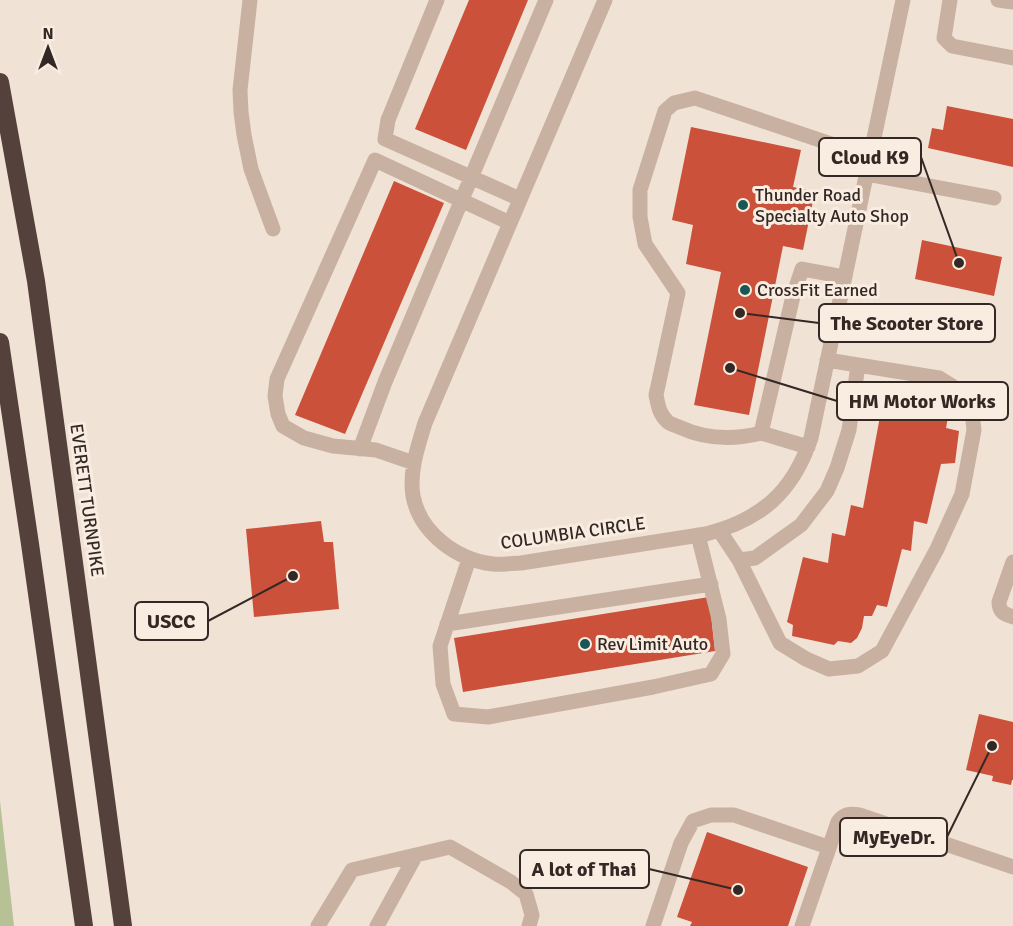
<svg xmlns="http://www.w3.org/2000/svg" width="1013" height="926" font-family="Signika,sans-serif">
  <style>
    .green { fill: #b6c196 }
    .building { fill: #cb513b }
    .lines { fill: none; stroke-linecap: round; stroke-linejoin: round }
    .minor { stroke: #c9b1a2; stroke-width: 15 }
    .highway { stroke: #55413b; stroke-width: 18 }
    .poi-dot { fill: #195655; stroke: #f9ede2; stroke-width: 2 }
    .labels { text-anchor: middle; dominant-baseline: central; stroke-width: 6; stroke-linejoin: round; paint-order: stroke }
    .poi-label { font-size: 18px; fill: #342825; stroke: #f9ede2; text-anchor: start }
    .street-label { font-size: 18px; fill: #342825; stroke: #f9ede2 }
    .leader { fill: none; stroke: #342825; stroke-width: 2 }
    .callout-dot { fill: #342825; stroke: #f9ede2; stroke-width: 2 }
    .callout { fill: #f9ede2; stroke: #342825; stroke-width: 2 }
    .callout-label { font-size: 20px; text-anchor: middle; font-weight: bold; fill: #342825 }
  </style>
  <rect width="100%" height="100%" fill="#f1e2d6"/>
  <!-- green -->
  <path class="green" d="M 0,801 L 14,926 L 0,926 Z"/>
  <!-- building -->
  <path class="building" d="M 469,0 L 528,0 L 466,150 L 415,129 Z
    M 947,106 L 1013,119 L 1013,167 L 928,148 L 932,128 L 943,130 Z
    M 691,127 L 801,150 L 793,187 L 815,191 L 803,250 L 783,246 L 749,415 L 694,405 L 721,272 L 686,264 L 693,225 L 672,220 Z
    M 394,181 L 444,203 L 345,434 L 295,415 Z
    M 922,240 L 1002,257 L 994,296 L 915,279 Z
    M 886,384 L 952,395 L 946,428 L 959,431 L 955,463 L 941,464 L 927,524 L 914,521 L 911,551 L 902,549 L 887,607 L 877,605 L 872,616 L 864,616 L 862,628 L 857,638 L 851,643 L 838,641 L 834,645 L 792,636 L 793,625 L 787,622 L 803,557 L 828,563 L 832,533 L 845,536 L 851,505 L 863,508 Z
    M 321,521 L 324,542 L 333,542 L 339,609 L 254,617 L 246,529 Z
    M 709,597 L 715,651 L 463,692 L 454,638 Z
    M 979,714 L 1013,722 L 1013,780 L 1012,780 L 1011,785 L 992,781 L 993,776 L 966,770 Z
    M 707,832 L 808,867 L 788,926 L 690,926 L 692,922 L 677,917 Z"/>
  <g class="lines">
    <!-- minor -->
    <path class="minor" d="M 250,0 L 240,90 L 241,112 L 244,135 L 251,169 L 273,229
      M 437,0 L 388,120 L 385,139 L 520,199
      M 605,0 L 425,423 C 418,446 409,471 413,496 C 420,533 457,560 493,564 C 502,565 512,563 521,563 L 706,534 C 761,520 793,492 811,438 L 903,0
      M 950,0 L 944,38 L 952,46 L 1013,58
      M 998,0 L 1013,2
      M 866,174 L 994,198
      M 761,433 C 734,440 705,439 679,427 C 675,425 669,424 667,421 C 659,414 658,404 656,395 L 678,293 L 645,244 L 640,217 L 640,190 L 665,111 L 674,103 L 695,98 L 870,157
      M 808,447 L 761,433 L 793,296 L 802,269 L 845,277
      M 360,449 L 385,382 L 546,0
      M 414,463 L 376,450 L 333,446 L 304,438 L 283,426 L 278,414 L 275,396 L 277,379 L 375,160 L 510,223
      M 719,530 L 739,560 L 755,558 L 801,525 L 827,491 L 837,468 L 849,430 L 858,365 L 827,360
      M 469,559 L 440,646 L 443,684 L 454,714 L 488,717 L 653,687 L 711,674 L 723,654 L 719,619 L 698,535
      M 739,560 L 780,643 L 806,659 L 829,669 L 858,666 L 882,651 L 937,549 L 962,494 L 974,430 L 971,403 L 952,386 L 939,378 L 858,365
      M 1013,562 L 999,602 C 999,612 1004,614 1013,617
      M 447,624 L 711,584
      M 318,926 L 352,870 L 450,847 L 511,882 L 526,894 L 532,915 L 529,926
      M 377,926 L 416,855
      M 653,926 L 681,843 L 693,821 L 711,815 L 734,815 L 828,847
      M 802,926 L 838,822 C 844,814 850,813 860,815 L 1013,867"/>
    <!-- highway -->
    <path class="highway" d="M 0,82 L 36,281 L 123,926
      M 0,342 L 30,544 L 84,926"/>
  </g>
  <!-- markers -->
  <g class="poi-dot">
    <circle cx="743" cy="205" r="6"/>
    <circle cx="745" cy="290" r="6"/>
    <circle cx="585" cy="644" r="6"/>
  </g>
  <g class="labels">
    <!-- poi labels -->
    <g class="poi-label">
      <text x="755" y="195">Thunder Road<tspan x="755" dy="21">Specialty Auto Shop</tspan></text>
      <text x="757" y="290">CrossFit Earned</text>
      <text x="597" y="644">Rev Limit Auto</text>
    </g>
    <!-- street labels -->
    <g class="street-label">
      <text transform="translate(87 500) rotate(82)">EVERETT TURNPIKE</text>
      <text transform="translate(573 533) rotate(-8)">COLUMBIA CIRCLE</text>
    </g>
  </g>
  <!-- callouts -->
  <path class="leader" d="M959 263L921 157M740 313L819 323M730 368L837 401M293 576L208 621M992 746L947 837M738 890L649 869"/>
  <g class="callout-dot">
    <circle cx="959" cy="263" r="6"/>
    <circle cx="740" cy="313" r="6"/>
    <circle cx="730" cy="368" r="6"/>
    <circle cx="293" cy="576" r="6"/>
    <circle cx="992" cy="746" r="6"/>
    <circle cx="738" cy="890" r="6"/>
  </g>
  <g class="callout">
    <rect x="819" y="138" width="102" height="38" rx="6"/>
    <rect x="819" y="304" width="176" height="38" rx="6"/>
    <rect x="837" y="382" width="171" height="38" rx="6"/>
    <rect x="135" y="602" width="73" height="38" rx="6"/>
    <rect x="840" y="818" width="107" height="38" rx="6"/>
    <rect x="520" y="850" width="129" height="38" rx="6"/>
  </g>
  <g class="callout-label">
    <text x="870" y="164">Cloud K9</text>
    <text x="907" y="330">The Scooter Store</text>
    <text x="922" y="408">HM Motor Works</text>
    <text x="171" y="628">USCC</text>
    <text x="894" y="844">MyEyeDr.</text>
    <text x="584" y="876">A lot of Thai</text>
  </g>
  <!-- north arrow -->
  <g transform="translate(48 48)" stroke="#f9ede2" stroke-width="4.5" paint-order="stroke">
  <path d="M0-4.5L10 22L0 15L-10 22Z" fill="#342825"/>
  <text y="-9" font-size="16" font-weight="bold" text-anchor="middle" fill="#342825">N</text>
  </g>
</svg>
